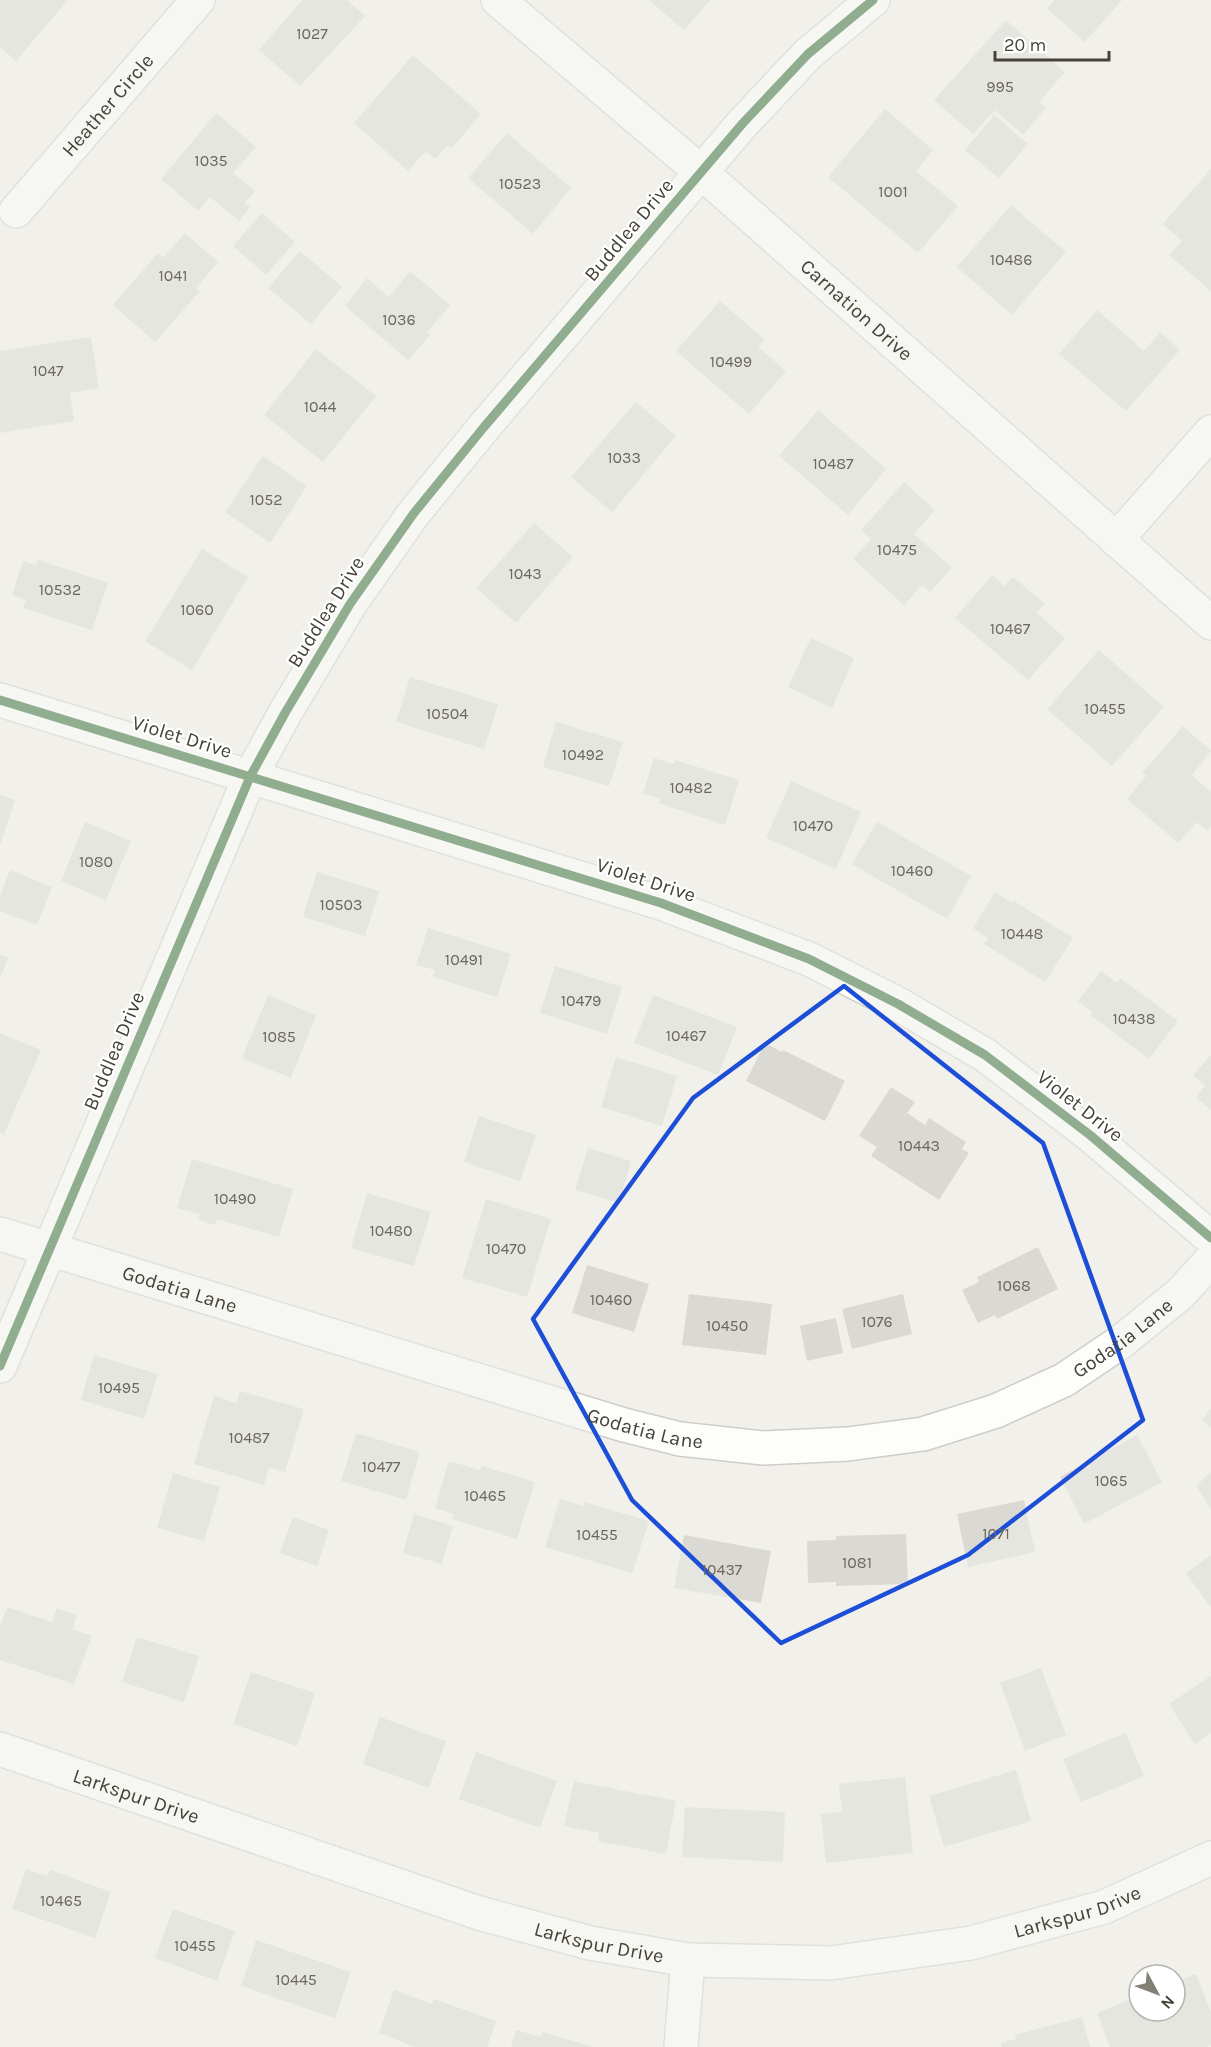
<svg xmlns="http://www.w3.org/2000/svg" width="1211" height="2047" font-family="Karla,sans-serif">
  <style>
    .building { fill: #dad9d4 }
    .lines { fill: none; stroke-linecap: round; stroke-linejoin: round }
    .minor-casing { stroke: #cfcdc9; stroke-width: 36 }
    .minor { stroke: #fdfdfc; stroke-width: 33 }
    .cycleway-casing { stroke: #fff; stroke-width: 13 }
    .cycleway { stroke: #1b5e20; stroke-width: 9 }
    .marked { fill: none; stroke: #1d4ed8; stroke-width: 4.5; stroke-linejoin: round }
    .labels { text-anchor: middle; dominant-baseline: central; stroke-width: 4.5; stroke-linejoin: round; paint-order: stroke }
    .number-label { font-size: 16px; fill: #6c6860 }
    .street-label { font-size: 20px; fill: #464238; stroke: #fff }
  </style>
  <rect width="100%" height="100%" fill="#f1f0eb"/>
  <!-- building -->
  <path class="building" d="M 0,0 L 68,0 L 16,61 L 0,47 Z
    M 302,0 L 347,0 L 365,16 L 300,86 L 259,50 Z
    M 649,0 L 710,0 L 684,30 Z
    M 1054,0 L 1122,0 L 1085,42 L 1047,9 Z
    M 1006,20 L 1065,72 L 1039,102 L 1046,108 L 1023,135 L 995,110 L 973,134 L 934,100 Z
    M 413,55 L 481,114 L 452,148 L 448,145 L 435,159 L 426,151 L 408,171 L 354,123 Z
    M 885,109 L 933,150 L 916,171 L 958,206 L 918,253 L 828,177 Z
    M 216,113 L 256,147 L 233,173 L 255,191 L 245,203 L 250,207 L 239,221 L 210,197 L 198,211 L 161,179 Z
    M 994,115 L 1028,144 L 999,178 L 965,150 Z
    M 507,133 L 571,188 L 533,234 L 468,178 Z
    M 1211,169 L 1211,291 L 1169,255 L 1182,241 L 1163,224 Z
    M 1011,205 L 1066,252 L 1012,315 L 957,267 Z
    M 262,213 L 295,242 L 266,275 L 233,246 Z
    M 185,233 L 218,262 L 196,288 L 200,291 L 155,342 L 113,305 L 158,253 L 163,258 Z
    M 300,251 L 342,287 L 311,324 L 268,288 Z
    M 410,271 L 450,305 L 427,333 L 430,335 L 408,360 L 345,306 L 367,278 L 389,297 Z
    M 720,301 L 764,339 L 758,347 L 786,371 L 749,414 L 676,351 Z
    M 1097,310 L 1144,351 L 1160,332 L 1180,350 L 1126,411 L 1059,354 Z
    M 91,337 L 99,388 L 70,393 L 74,421 L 0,433 L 0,351 Z
    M 316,349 L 376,396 L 323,462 L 264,415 Z
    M 636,402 L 676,436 L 612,512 L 571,477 Z
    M 818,410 L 886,469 L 848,515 L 779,456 Z
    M 263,456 L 307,486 L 270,543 L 225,512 Z
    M 904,482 L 935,510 L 914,534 L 952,568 L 930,592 L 922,585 L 904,605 L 853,559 L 871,539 L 861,530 Z
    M 534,523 L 573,557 L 516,623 L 476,588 Z
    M 202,549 L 248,577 L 192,670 L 145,641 Z
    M 38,560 L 108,583 L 92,630 L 23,608 L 26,600 L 12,595 L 23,561 L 36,565 Z
    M 992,575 L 1005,586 L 1013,577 L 1045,604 L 1037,613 L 1065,638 L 1028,680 L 955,618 Z
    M 811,638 L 854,658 L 832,708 L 788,687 Z
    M 1099,650 L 1164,707 L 1112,766 L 1047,709 Z
    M 410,677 L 498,704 L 484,749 L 396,722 Z
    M 556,722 L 623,742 L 609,786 L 543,767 Z
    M 1183,726 L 1211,751 L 1192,775 L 1211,792 L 1211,825 L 1207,831 L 1197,822 L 1178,843 L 1127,799 L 1146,776 L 1142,773 Z
    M 654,758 L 674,764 L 675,760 L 739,780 L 725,825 L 659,803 L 661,799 L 643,794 Z
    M 791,781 L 861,812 L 836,869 L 766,838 Z
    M 0,795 L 15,800 L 0,845 Z
    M 85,822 L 131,841 L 106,900 L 61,881 Z
    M 877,822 L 971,876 L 947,919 L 852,864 Z
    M 10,870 L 52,887 L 37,925 L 0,911 L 0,896 Z
    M 317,872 L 379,891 L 365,936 L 303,917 Z
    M 995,892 L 1012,903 L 1014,901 L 1073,938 L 1045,982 L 984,944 L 988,938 L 973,928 Z
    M 428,928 L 511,954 L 497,997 L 433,977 L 435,970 L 416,965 Z
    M 0,955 L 8,958 L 0,979 Z
    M 555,966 L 622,987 L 607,1034 L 540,1013 Z
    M 1101,971 L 1117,983 L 1120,978 L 1178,1021 L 1149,1059 L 1090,1015 L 1092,1012 L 1078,1001 Z
    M 268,995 L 316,1015 L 291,1078 L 242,1058 Z
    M 653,995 L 737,1027 L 718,1075 L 634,1043 Z
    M 0,1033 L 41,1050 L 4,1134 L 0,1132 Z
    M 765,1043 L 782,1052 L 783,1050 L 845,1081 L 825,1121 L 746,1081 Z
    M 1211,1055 L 1211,1110 L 1196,1097 L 1205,1086 L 1193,1075 Z
    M 616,1057 L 677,1076 L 662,1126 L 601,1107 Z
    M 891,1087 L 915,1102 L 907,1113 L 925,1125 L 929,1118 L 966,1142 L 962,1149 L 969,1153 L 939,1200 L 871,1156 L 877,1147 L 859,1136 Z
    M 479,1116 L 536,1135 L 520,1181 L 464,1162 Z
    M 588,1148 L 631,1161 L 619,1203 L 575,1190 Z
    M 192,1159 L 293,1189 L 279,1237 L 217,1219 L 215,1225 L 198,1220 L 200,1214 L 177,1208 Z
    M 367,1193 L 431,1212 L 414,1266 L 351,1248 Z
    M 486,1199 L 551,1219 L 527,1297 L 462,1278 Z
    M 1038,1247 L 1058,1289 L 997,1319 L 995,1315 L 978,1323 L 962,1290 L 979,1282 L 977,1277 Z
    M 587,1265 L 649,1284 L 634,1332 L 572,1313 Z
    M 689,1294 L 772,1304 L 766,1355 L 682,1345 Z
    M 903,1294 L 912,1334 L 852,1349 L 842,1309 Z
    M 836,1318 L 843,1353 L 807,1361 L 800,1326 Z
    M 94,1355 L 158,1374 L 144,1419 L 81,1400 Z
    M 240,1391 L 304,1409 L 285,1472 L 269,1468 L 264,1485 L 194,1464 L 214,1396 L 236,1403 Z
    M 1211,1409 L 1211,1427 L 1202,1420 Z
    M 356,1433 L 420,1452 L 406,1500 L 341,1481 Z
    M 1137,1435 L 1162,1482 L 1084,1524 L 1060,1477 Z
    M 449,1461 L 480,1470 L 482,1466 L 535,1482 L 517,1539 L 452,1519 L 454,1514 L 435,1508 Z
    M 1211,1472 L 1211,1509 L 1196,1486 Z
    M 173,1473 L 220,1487 L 204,1541 L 157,1528 Z
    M 560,1499 L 583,1506 L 585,1502 L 649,1521 L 632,1573 L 545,1547 Z
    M 1024,1500 L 1035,1552 L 968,1567 L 957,1514 Z
    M 414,1514 L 453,1526 L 442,1564 L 403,1553 Z
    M 293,1517 L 329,1530 L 317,1566 L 280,1553 Z
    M 906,1534 L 908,1584 L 836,1586 L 836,1582 L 808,1583 L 807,1541 L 836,1540 L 836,1536 Z
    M 684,1535 L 771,1551 L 761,1603 L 674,1588 Z
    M 1211,1555 L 1211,1608 L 1186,1573 Z
    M 7,1607 L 52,1622 L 57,1608 L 77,1615 L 72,1629 L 92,1636 L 74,1684 L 0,1660 L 0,1627 Z
    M 137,1637 L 199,1656 L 184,1702 L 122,1682 Z
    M 1041,1668 L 1066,1735 L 1025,1751 L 1000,1683 Z
    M 251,1672 L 315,1693 L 297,1746 L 233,1724 Z
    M 1211,1676 L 1211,1733 L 1195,1744 L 1169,1704 Z
    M 380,1717 L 446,1741 L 429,1788 L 363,1764 Z
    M 1126,1733 L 1144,1776 L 1081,1802 L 1063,1759 Z
    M 476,1752 L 557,1781 L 540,1828 L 459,1799 Z
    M 1016,1770 L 1031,1821 L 944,1847 L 929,1796 Z
    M 905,1777 L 913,1853 L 826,1863 L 821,1814 L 842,1812 L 839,1784 Z
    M 574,1781 L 676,1801 L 666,1854 L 598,1841 L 599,1833 L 564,1826 Z
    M 685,1807 L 785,1812 L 783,1862 L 682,1857 Z
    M 26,1869 L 47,1876 L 50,1870 L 111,1892 L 95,1938 L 12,1909 Z
    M 173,1909 L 235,1931 L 217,1981 L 155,1958 Z
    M 256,1940 L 351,1972 L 335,2018 L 241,1986 Z
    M 1196,1974 L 1211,2012 L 1211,2045 L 1206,2047 L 1110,2047 L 1097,2013 L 1139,1996 L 1139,2011 L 1175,2011 L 1175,1982 Z
    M 394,1990 L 432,2004 L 434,1999 L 496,2021 L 487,2047 L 415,2047 L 379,2033 Z
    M 1082,2017 L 1090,2047 L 1002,2047 L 1001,2043 L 1016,2039 L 1015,2035 Z
    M 516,2030 L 541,2037 L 542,2032 L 594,2047 L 511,2047 Z"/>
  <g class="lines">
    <defs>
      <g id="minor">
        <path id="s1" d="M 498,0 L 701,172 L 1211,623"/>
        <path id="s2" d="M 16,211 L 198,0"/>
        <path d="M 1116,540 L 1211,432"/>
        <path d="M 0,700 L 661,903 L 809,959 L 898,1004 L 985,1055 L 1090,1135 L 1211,1238"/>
        <path id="s3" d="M 0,1234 L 624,1425 L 680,1439 L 764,1448 L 848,1444 L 923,1434 L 996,1411 L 1064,1380 L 1122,1341 L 1180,1294 L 1211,1260"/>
        <path d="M 0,1366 L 250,777 L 285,713 L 350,604 L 414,513 L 484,427 L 743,123 L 808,54 L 873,0"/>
        <path id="s4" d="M 0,1749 L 479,1913 L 590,1943 L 688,1960 L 831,1963 L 971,1943 L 1104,1907 L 1211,1858"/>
        <path d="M 681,2047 L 688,1960"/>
      </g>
    </defs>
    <!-- minor casing -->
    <use href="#minor" class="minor-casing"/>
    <!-- minor -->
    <use href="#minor" class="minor"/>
    <defs>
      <path id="cycleway" d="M 0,700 L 661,903 L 809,959 L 898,1004 L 985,1055 L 1090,1135 L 1211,1238
        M 0,1366 L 250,777 L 285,713 L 350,604 L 414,513 L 484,427 L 743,123 L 808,54 L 873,0"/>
    </defs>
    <!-- cycleway casing -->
    <use href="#cycleway" class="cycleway-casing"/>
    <!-- cycleway -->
    <use href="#cycleway" class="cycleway"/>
  </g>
  <!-- marked area -->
  <path d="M0 0H1211V2047H0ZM 844,986 L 1043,1143 L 1143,1420 L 968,1555 L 781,1643 L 632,1500 L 533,1319 L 693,1098 Z" fill="#f1f0eb" fill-opacity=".55" fill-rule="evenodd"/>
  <path class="marked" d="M 844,986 L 1043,1143 L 1143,1420 L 968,1555 L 781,1643 L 632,1500 L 533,1319 L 693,1098 Z"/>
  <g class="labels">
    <!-- number labels -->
    <g class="number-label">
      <text x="312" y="33">1027</text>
      <text x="1000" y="86">995</text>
      <text x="211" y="160">1035</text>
      <text x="520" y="183">10523</text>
      <text x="893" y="191">1001</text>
      <text x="1011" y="259">10486</text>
      <text x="173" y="275">1041</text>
      <text x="399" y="319">1036</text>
      <text x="731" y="361">10499</text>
      <text x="48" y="370">1047</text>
      <text x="320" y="406">1044</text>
      <text x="624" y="457">1033</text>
      <text x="833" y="463">10487</text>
      <text x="266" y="499">1052</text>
      <text x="897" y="549">10475</text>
      <text x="525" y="573">1043</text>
      <text x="60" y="589">10532</text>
      <text x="197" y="609">1060</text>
      <text x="1010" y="628">10467</text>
      <text x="1105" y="708">10455</text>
      <text x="447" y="713">10504</text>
      <text x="583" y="754">10492</text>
      <text x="691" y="787">10482</text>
      <text x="813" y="825">10470</text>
      <text x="96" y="861">1080</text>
      <text x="912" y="870">10460</text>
      <text x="341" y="904">10503</text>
      <text x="1022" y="933">10448</text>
      <text x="464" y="959">10491</text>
      <text x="581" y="1000">10479</text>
      <text x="1134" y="1018">10438</text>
      <text x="686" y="1035">10467</text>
      <text x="279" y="1036">1085</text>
      <text x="919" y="1145">10443</text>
      <text x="235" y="1198">10490</text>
      <text x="391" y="1230">10480</text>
      <text x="506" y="1248">10470</text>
      <text x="1014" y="1285">1068</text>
      <text x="611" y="1299">10460</text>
      <text x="877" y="1321">1076</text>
      <text x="727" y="1325">10450</text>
      <text x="119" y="1387">10495</text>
      <text x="249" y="1437">10487</text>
      <text x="381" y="1466">10477</text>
      <text x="1111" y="1480">1065</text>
      <text x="485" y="1495">10465</text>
      <text x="996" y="1533">1071</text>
      <text x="597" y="1534">10455</text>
      <text x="857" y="1562">1081</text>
      <text x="722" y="1569">10437</text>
      <text x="61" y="1900">10465</text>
      <text x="195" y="1945">10455</text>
      <text x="296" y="1979">10445</text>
    </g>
    <!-- street labels -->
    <g class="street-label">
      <text stroke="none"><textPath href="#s2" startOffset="140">Heather Circle</textPath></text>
      <text transform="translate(629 230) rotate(-50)">Buddlea Drive</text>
      <text stroke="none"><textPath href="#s1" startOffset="474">Carnation Drive</textPath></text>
      <text transform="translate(326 612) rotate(-58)">Buddlea Drive</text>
      <text transform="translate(182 737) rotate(17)">Violet Drive</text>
      <text transform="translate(646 880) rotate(18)">Violet Drive</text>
      <text transform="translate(114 1051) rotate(-67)">Buddlea Drive</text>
      <text transform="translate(1080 1106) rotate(38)">Violet Drive</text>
      <text stroke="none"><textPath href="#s3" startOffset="188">Godatia Lane</textPath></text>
      <text stroke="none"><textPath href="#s3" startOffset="1178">Godatia Lane</textPath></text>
      <text stroke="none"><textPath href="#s3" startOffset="674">Godatia Lane</textPath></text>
      <text stroke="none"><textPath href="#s4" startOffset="144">Larkspur Drive</textPath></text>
      <text stroke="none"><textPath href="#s4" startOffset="1116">Larkspur Drive</textPath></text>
      <text stroke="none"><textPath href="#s4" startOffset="630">Larkspur Drive</textPath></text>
    </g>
  </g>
  <!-- north arrow -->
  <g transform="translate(1157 1993) rotate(131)"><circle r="28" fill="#ffffff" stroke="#b5b3af" stroke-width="1.5"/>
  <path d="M0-4.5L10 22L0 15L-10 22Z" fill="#827f77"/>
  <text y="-9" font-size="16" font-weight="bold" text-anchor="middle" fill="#464238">N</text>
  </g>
  <!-- scale -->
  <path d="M995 51v9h114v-9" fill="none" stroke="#464238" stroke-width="3"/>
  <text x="1004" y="51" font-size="18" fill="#464238" stroke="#ffffff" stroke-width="4.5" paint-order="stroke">20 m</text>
</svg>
